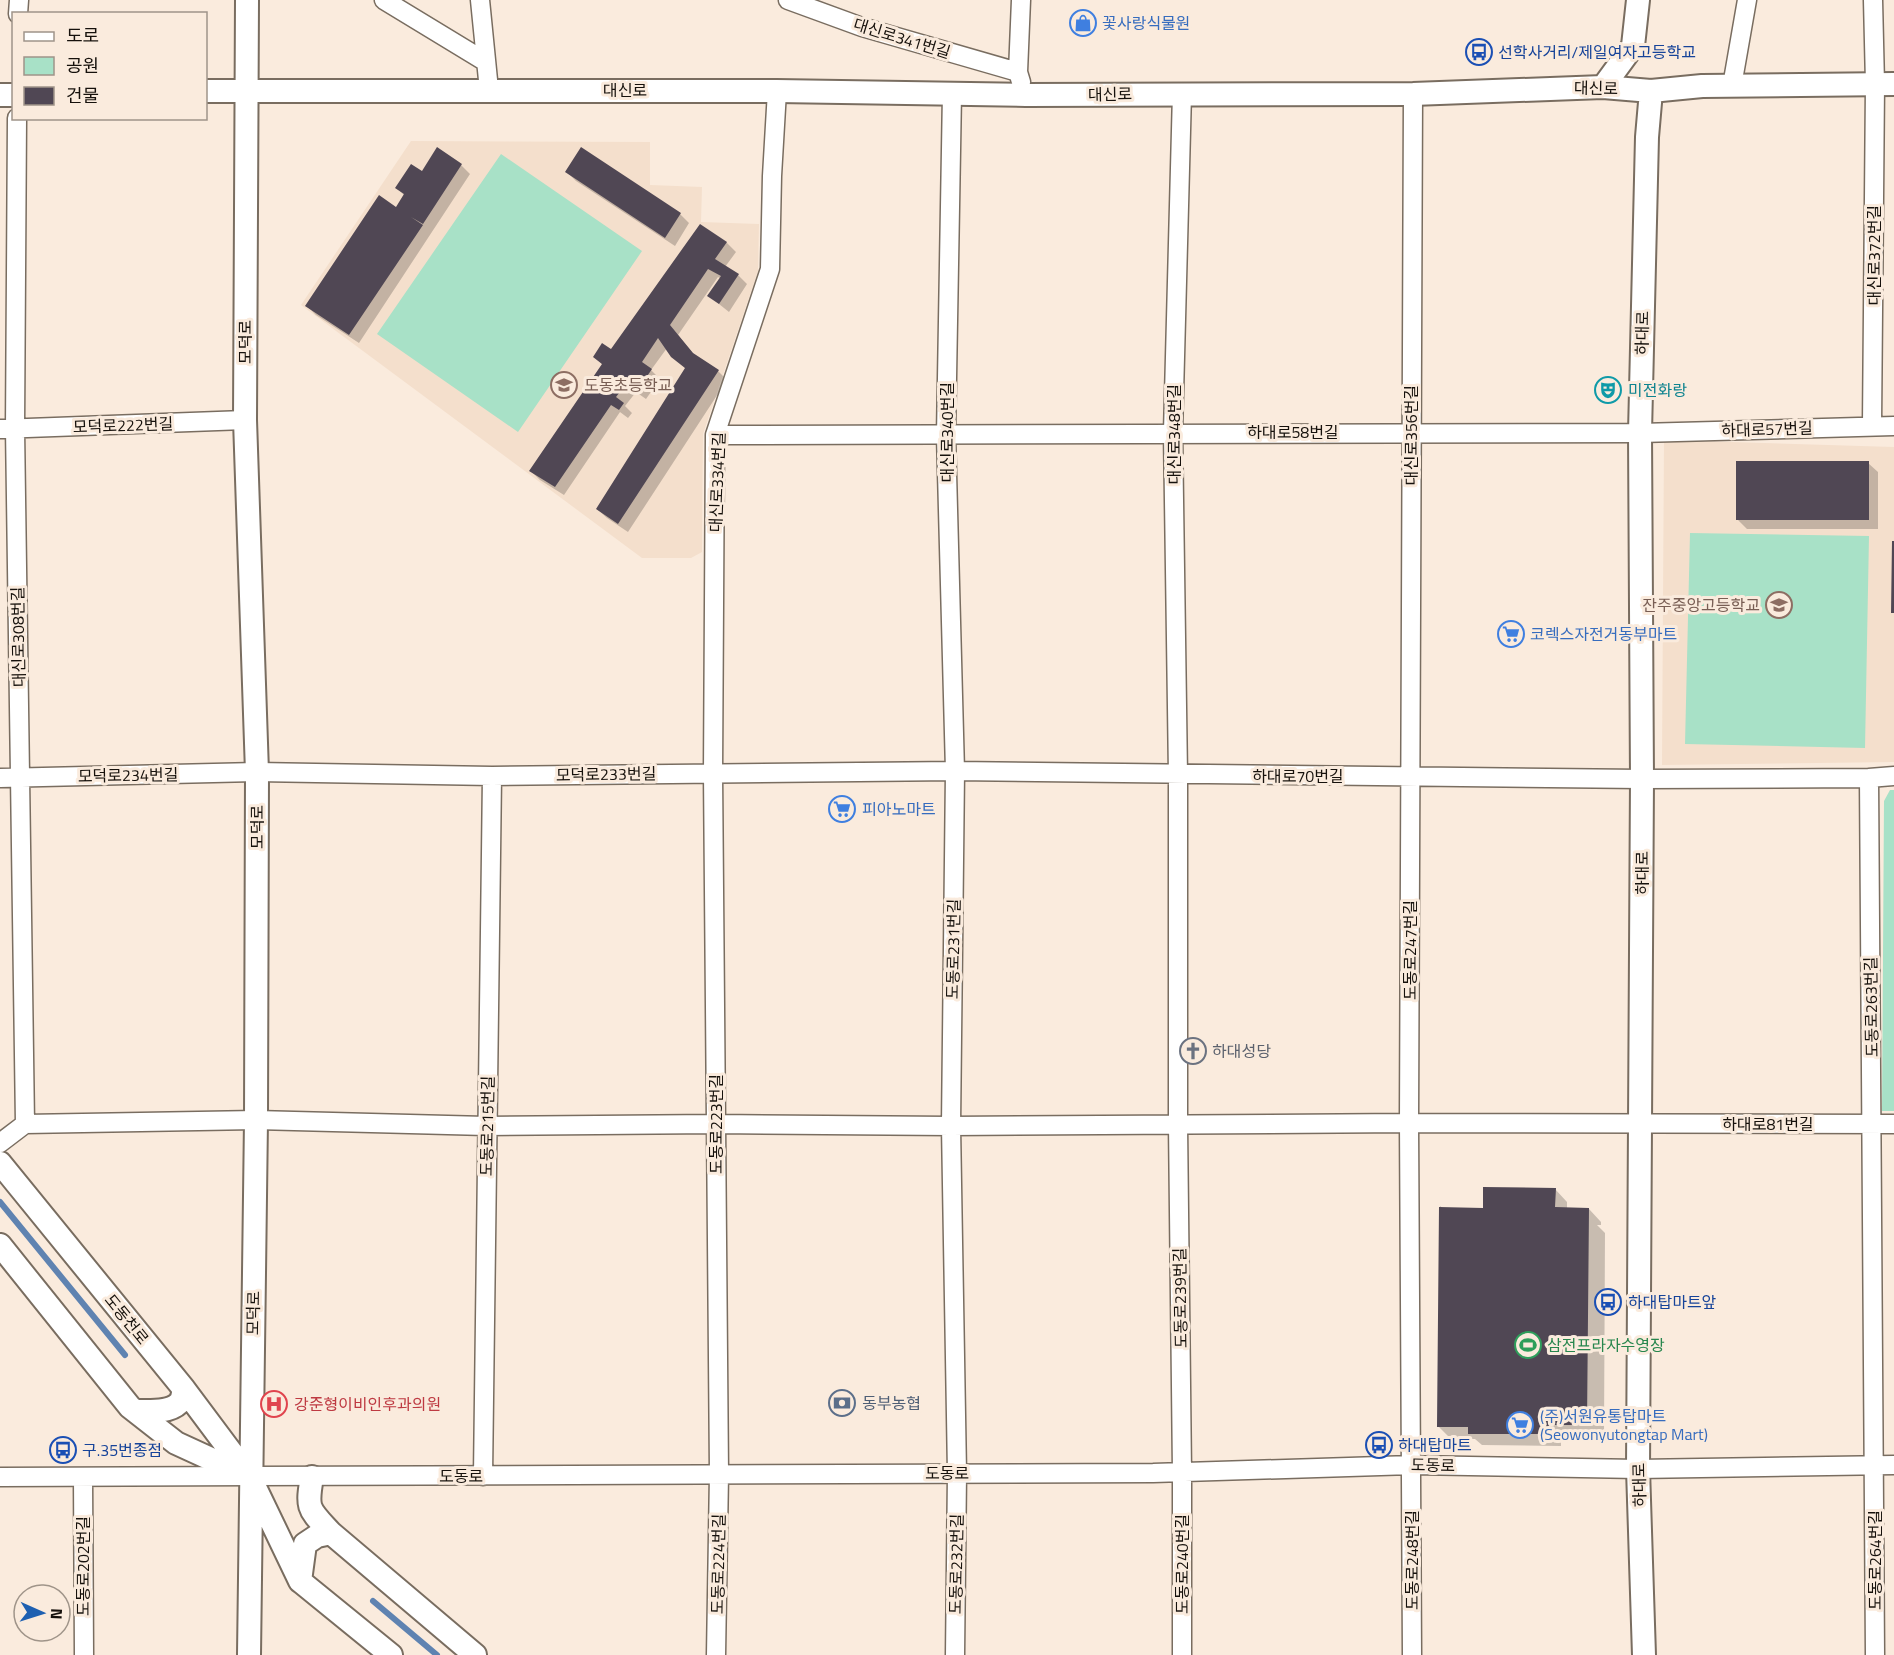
<svg xmlns="http://www.w3.org/2000/svg" width="1894" height="1655" font-family="'Titillium Web','Noto Sans KR',sans-serif">
  <style>
    .built { fill: #f4dfcc }
    .green { fill: #a8e1c7 }
    .shadow { fill: #0003 }
    .lines { fill: none; stroke-linecap: round; stroke-linejoin: round }
    .stream { stroke: #5f83b1; stroke-width: 6 }
    .building { fill: #504754 }
    .minor-casing { stroke: #796d60; stroke-width: 21 }
    .tertiary-casing { stroke: #796d60; stroke-width: 26 }
    .minor { stroke: #fff; stroke-width: 18 }
    .tertiary { stroke: #fff; stroke-width: 22 }
    .labels { text-anchor: middle; dominant-baseline: central; stroke-width: 6; stroke-linejoin: round; paint-order: stroke }
    .shop-label { font-size: 16px; fill: #366cbe; stroke: #faebdd; text-anchor: start }
    .street-label { font-size: 16px; fill: #16110c; stroke: #faebdd }
    .transit-label { font-size: 16px; fill: #164399; stroke: #faebdd; text-anchor: start }
    .education-label { font-size: 16px; fill: #785e54; stroke: #faebdd; text-anchor: start }
    .culture-label { font-size: 16px; fill: #0d838f; stroke: #faebdd; text-anchor: start }
    .worship-label { font-size: 16px; fill: #5b616d; stroke: #faebdd; text-anchor: start }
    .leisure-label { font-size: 16px; fill: #27864d; stroke: #faebdd; text-anchor: start }
    .service-label { font-size: 16px; fill: #4e5e75; stroke: #faebdd; text-anchor: start }
    .health-label { font-size: 16px; fill: #be3a42; stroke: #faebdd; text-anchor: start }
  </style>
  <rect width="100%" height="100%" fill="#faebdd"/>
  <!-- built -->
  <path class="built" d="M 411,141 L 650,142 L 650,185 L 702,187 L 701,222 L 759,224 L 758,271 L 703,434 L 702,552 L 691,558 L 642,558 L 301,305 Z
    M 1664,440 L 1894,447 L 1894,762 L 1662,765 Z"/>
  <!-- green -->
  <path class="green" d="M 501,154 L 642,251 L 518,432 L 377,334 Z
    M 1690,533 L 1869,536 L 1865,748 L 1685,744 Z
    M 1890,790 L 1894,790 L 1894,1111 L 1882,1111 L 1884,801 Z"/>
  <!-- shadow -->
  <path class="shadow" d="M 461,165 L 470,174 L 359,343 L 316,315 L 307,306 L 397,209 L 405,196 L 397,188 L 422,173 Z
    M 567,172 L 680,214 L 689,223 L 675,246 L 576,181 Z
    M 700,226 L 727,243 L 736,252 L 725,267 L 738,275 L 747,284 L 729,312 L 709,296 L 721,279 L 718,277 L 678,335 L 696,357 L 718,371 L 727,380 L 628,532 L 607,518 L 597,509 L 686,369 L 667,348 L 651,370 L 660,379 L 646,399 L 636,392 L 625,406 L 632,413 L 628,418 L 620,412 L 564,495 L 540,480 L 531,471 L 603,365 L 595,357 L 611,351 Z
    M 1868,463 L 1878,472 L 1878,529 L 1747,529 L 1738,520 Z
    M 1555,1189 L 1567,1202 L 1567,1209 L 1589,1209 L 1601,1222 L 1601,1225 L 1597,1225 L 1605,1233 L 1604,1438 L 1561,1437 L 1561,1446 L 1482,1445 L 1475,1439 L 1451,1439 L 1438,1426 L 1440,1206 L 1444,1209 L 1484,1209 Z"/>
  <g class="lines">
    <!-- stream -->
    <path class="stream" d="M 0,1202 L 125,1355
      M 373,1601 L 437,1655"/>
  </g>
  <!-- building -->
  <path class="building" d="M 437,147 L 462,164 L 423,224 L 411,217 L 423,225 L 349,335 L 305,306 L 379,195 L 396,207 L 404,194 L 395,188 L 411,164 L 422,171 Z
    M 581,147 L 681,213 L 665,238 L 565,172 Z
    M 700,224 L 727,242 L 715,259 L 739,274 L 719,304 L 707,296 L 721,276 L 708,269 L 670,325 L 693,353 L 719,370 L 618,524 L 596,509 L 685,368 L 671,357 L 658,338 L 642,362 L 652,369 L 637,391 L 626,384 L 616,397 L 624,403 L 619,410 L 611,405 L 555,487 L 529,471 L 602,364 L 593,357 L 602,343 L 611,349 Z
    M 1736,461 L 1869,461 L 1869,520 L 1736,520 Z
    M 1892,541 L 1894,541 L 1894,613 L 1891,613 Z
    M 1483,1187 L 1556,1188 L 1555,1207 L 1589,1208 L 1587,1425 L 1549,1425 L 1549,1434 L 1468,1434 L 1468,1427 L 1437,1427 L 1439,1207 L 1483,1208 Z"/>
  <g class="lines">
    <defs>
      <path id="minor" d="M 384,0 L 486,62
        M 480,0 L 489,90
        M 788,0 L 862,27 L 1018,72
        M 1021,0 L 1018,72 L 1021,82
        M 18,14 L 19,0
        M 1732,86 L 1747,0
        M 952,93 L 946,435 L 955,771 L 951,1126 L 957,1473 L 955,1655
        M 1872,425 L 1875,84 L 1873,0
        M 0,429 L 245,420
        M 715,435 L 1640,433 L 1894,426
        M 0,778 L 257,772 L 492,776 L 955,771 L 1642,779 L 1869,778 L 1875,1655
        M 1869,778 L 1894,776
        M 25,1124 L 256,1120 L 486,1126 L 716,1124 L 951,1126 L 1409,1123 L 1894,1124
        M 0,1143 L 25,1124 L 15,428 L 17,118
        M 483,1476 L 492,776
        M 0,1477 L 1153,1473 L 1412,1465 L 1638,1469 L 1894,1465
        M 83,1477 L 84,1655
        M 716,1655 L 719,1474 L 713,773 L 715,435 L 770,269 L 772,176 L 777,91
        M 1182,1655 L 1182,1473 L 1178,1124 L 1178,775 L 1173,432 L 1182,93
        M 1412,1655 L 1409,1123 L 1413,94"/>
      <path id="tertiary" d="M 247,0 L 245,420 L 257,772 L 256,1120 L 249,1655
        M 1603,87 L 1633,46 L 1638,0
        M 206,91 L 777,91 L 1026,95 L 1413,94 L 1603,87 L 1651,91 L 1702,86 L 1894,84
        M 0,95 L 14,95
        M 0,1163 L 184,1389 L 249,1476
        M 0,1245 L 130,1407 L 176,1443 L 250,1477 L 300,1581 L 391,1655
        M 136,1411 C 149,1411 169,1413 179,1403 C 182,1400 183,1393 184,1389
        M 312,1477 C 306,1510 309,1509 331,1533 L 475,1655
        M 300,1581 L 305,1544 L 317,1536 L 331,1533
        M 1644,1655 L 1638,1469 L 1642,779 L 1640,433 L 1647,137 L 1651,91"/>
    </defs>
    <!-- minor casing -->
    <use href="#minor" class="minor-casing"/>
    <!-- tertiary casing -->
    <use href="#tertiary" class="tertiary-casing"/>
    <!-- minor -->
    <use href="#minor" class="minor"/>
    <!-- tertiary -->
    <use href="#tertiary" class="tertiary"/>
  </g>
  <!-- icons -->
  <defs>
    <symbol id="shop-ring" viewBox="-11 -11 22 22"><circle r="9.5" fill="#faebdd" stroke="#3f7fe0" stroke-width="1.5"/><path d="M-5-2.5h2.3a2.7 3.5 0 0 1 5.4 0H5L5.5 6h-11ZM-1.5-2.5h3a1.5 2.3 0 0 0-3 0Z" fill="#3f7fe0"/></symbol>
    <symbol id="bus-ring" viewBox="-11 -11 22 22"><circle r="9.5" fill="#faebdd" stroke="#1a4fb4" stroke-width="1.5"/><path d="M-5-6H5V4H4V6H2V4H-2V6H-4V4H-5ZM-3.5-4V0h7V-4ZM-3.5 1.2v1.5H-2V1.2ZM2 1.2v1.5H3.5V1.2Z" fill="#1a4fb4"/></symbol>
    <symbol id="school-ring" viewBox="-11 -11 22 22"><circle r="9.5" fill="#faebdd" stroke="#8d6e63" stroke-width="1.5"/><path d="M0-5L7-2L0 1L-7-2ZM-4 1L0 2.5L4 1V4Q0 6-4 4Z" fill="#8d6e63"/></symbol>
    <symbol id="theatre-ring" viewBox="-11 -11 22 22"><circle r="9.5" fill="#faebdd" stroke="#0f9aa8" stroke-width="1.5"/><path d="M-5-5.5Q0-4 5-5.5V0Q5 5 0 6Q-5 5-5 0ZM-3.3-2.5H-1v1.5H-3.3ZM1-2.5H3.3v1.5H1ZM-2.8 1Q0 5.5 2.8 1Z" fill="#0f9aa8"/></symbol>
    <symbol id="supermarket-ring" viewBox="-11 -11 22 22"><circle r="9.5" fill="#faebdd" stroke="#3f7fe0" stroke-width="1.5"/><path d="M-6-5.5h2.5l.6 2H6L4.5 2H-2.5L-4.4-4H-6ZM-1.5 3.2a1.3 1.3 0 1 0 .1 0ZM3 3.2a1.3 1.3 0 1 0 .1 0Z" fill="#3f7fe0"/></symbol>
    <symbol id="church-ring" viewBox="-11 -11 22 22"><circle r="9.5" fill="#faebdd" stroke="#6b7280" stroke-width="1.5"/><path d="M-1.2-6h2.4v3.5h3.3v2.4h-3.3V6h-2.4V-.1h-3.3v-2.4h3.3Z" fill="#6b7280"/></symbol>
    <symbol id="stadium-ring" viewBox="-11 -11 22 22"><circle r="9.5" fill="#faebdd" stroke="#2e9e5b" stroke-width="1.5"/><path d="M0-5a6.5 5 0 1 0 0 10a6.5 5 0 1 0 0-10ZM-3.5-1.8h7v3.6h-7Z" fill="#2e9e5b"/></symbol>
    <symbol id="bank-ring" viewBox="-11 -11 22 22"><circle r="9.5" fill="#faebdd" stroke="#5c6f8a" stroke-width="1.5"/><path d="M-6-4H6V4H-6ZM0-2.3a2.3 2.3 0 1 0 0 4.6a2.3 2.3 0 1 0 0-4.6Z" fill="#5c6f8a"/></symbol>
    <symbol id="hospital-ring" viewBox="-11 -11 22 22"><circle r="9.5" fill="#faebdd" stroke="#e0444e" stroke-width="1.5"/><path d="M-5-5h3v3.5h4V-5h3V5h-3V1.5h-4V5h-3Z" fill="#e0444e"/></symbol>
  </defs>
  <g fill-rule="evenodd">
    <use href="#shop-ring" x="1068" y="8" width="30" height="30"/>
    <use href="#bus-ring" x="1464" y="37" width="30" height="30"/>
    <use href="#school-ring" x="549" y="370" width="30" height="30"/>
    <use href="#theatre-ring" x="1593" y="375" width="30" height="30"/>
    <use href="#school-ring" x="1764" y="590" width="30" height="30"/>
    <use href="#supermarket-ring" x="1496" y="619" width="30" height="30"/>
    <use href="#supermarket-ring" x="827" y="794" width="30" height="30"/>
    <use href="#church-ring" x="1178" y="1036" width="30" height="30"/>
    <use href="#bus-ring" x="1593" y="1287" width="30" height="30"/>
    <use href="#stadium-ring" x="1513" y="1330" width="30" height="30"/>
    <use href="#bank-ring" x="827" y="1388" width="30" height="30"/>
    <use href="#hospital-ring" x="259" y="1389" width="30" height="30"/>
    <use href="#supermarket-ring" x="1505" y="1410" width="30" height="30"/>
    <use href="#bus-ring" x="1364" y="1430" width="30" height="30"/>
    <use href="#bus-ring" x="48" y="1435" width="30" height="30"/>
  </g>
  <g class="labels">
    <!-- shop labels -->
    <g class="shop-label">
      <text x="1102" y="23">꽃사랑식물원</text>
      <text x="1530" y="634">코렉스자전거동부마트</text>
      <text x="862" y="809">피아노마트</text>
      <text x="1540" y="1416">(주)서원유통탑마트<tspan x="1540" dy="18">(Seowonyutongtap Mart)</tspan></text>
    </g>
    <!-- street labels -->
    <g class="street-label">
      <text transform="translate(902 38) rotate(17)">대신로341번길</text>
      <text transform="translate(1596 88) rotate(1)">대신로</text>
      <text x="625" y="90">대신로</text>
      <text transform="translate(1110 94) rotate(-1)">대신로</text>
      <text transform="translate(1874 255) rotate(-90)">대신로372번길</text>
      <text transform="translate(1642 333) rotate(-89)">하대로</text>
      <text transform="translate(245 342) rotate(-90)">모덕로</text>
      <text transform="translate(123 425) rotate(-2)">모덕로222번길</text>
      <text transform="translate(1767 429) rotate(-2)">하대로57번길</text>
      <text transform="translate(947 432) rotate(-90)">대신로340번길</text>
      <text x="1293" y="432">하대로58번길</text>
      <text transform="translate(1174 434) rotate(-90)">대신로348번길</text>
      <text transform="translate(1411 435) rotate(-90)">대신로356번길</text>
      <text transform="translate(717 482) rotate(-88)">대신로334번길</text>
      <text transform="translate(18 637) rotate(-91)">대신로308번길</text>
      <text transform="translate(606 774) rotate(-1)">모덕로233번길</text>
      <text transform="translate(128 775) rotate(-1)">모덕로234번길</text>
      <text x="1298" y="776">하대로70번길</text>
      <text transform="translate(257 827) rotate(-90)">모덕로</text>
      <text transform="translate(1642 873) rotate(-90)">하대로</text>
      <text transform="translate(953 949) rotate(-89)">도동로231번길</text>
      <text transform="translate(1410 950) rotate(-90)">도동로247번길</text>
      <text transform="translate(1871 1007) rotate(-91)">도동로263번길</text>
      <text transform="translate(716 1124) rotate(-90)">도동로223번길</text>
      <text x="1768" y="1124">하대로81번길</text>
      <text transform="translate(487 1126) rotate(-89)">도동로215번길</text>
      <text transform="translate(1180 1298) rotate(-91)">도동로239번길</text>
      <text transform="translate(253 1313) rotate(-89)">모덕로</text>
      <text transform="translate(127 1319) rotate(51)">도동천로</text>
      <text transform="translate(1433 1465) rotate(1)">도동로</text>
      <text x="947" y="1473">도동로</text>
      <text x="461" y="1476">도동로</text>
      <text transform="translate(1639 1485) rotate(-91)">하대로</text>
      <text transform="translate(1412 1560) rotate(-90)">도동로248번길</text>
      <text transform="translate(1875 1560) rotate(-90)">도동로264번길</text>
      <text transform="translate(718 1564) rotate(-89)">도동로224번길</text>
      <text transform="translate(956 1564) rotate(-89)">도동로232번길</text>
      <text transform="translate(1182 1564) rotate(-90)">도동로240번길</text>
      <text transform="translate(83 1566) rotate(-90)">도동로202번길</text>
    </g>
    <!-- transit labels -->
    <g class="transit-label">
      <text x="1498" y="52">선학사거리/제일여자고등학교</text>
      <text x="1628" y="1302">하대탑마트앞</text>
      <text x="1398" y="1445">하대탑마트</text>
      <text x="82" y="1450">구.35번종점</text>
    </g>
    <!-- education labels -->
    <g class="education-label">
      <text x="584" y="385">도동초등학교</text>
      <text x="1760" y="605" text-anchor="end">잔주중앙고등학교</text>
    </g>
    <!-- culture labels -->
    <g class="culture-label">
      <text x="1628" y="390">미전화랑</text>
    </g>
    <!-- worship labels -->
    <g class="worship-label">
      <text x="1212" y="1051">하대성당</text>
    </g>
    <!-- leisure labels -->
    <g class="leisure-label">
      <text x="1547" y="1345">삼전프라자수영장</text>
    </g>
    <!-- service labels -->
    <g class="service-label">
      <text x="862" y="1403">동부농협</text>
    </g>
    <!-- health labels -->
    <g class="health-label">
      <text x="294" y="1404">강준형이비인후과의원</text>
    </g>
  </g>
  <!-- legend -->
  <rect x="12" y="12" width="195" height="108" fill="#faebdd" stroke="#9f9489" stroke-width="1.5"/>
  <rect x="24" y="32" width="30" height="9" fill="#ffffff" stroke="#9f9489" stroke-width="1.5"/>
  <text x="66" y="42" font-size="18" fill="#16110c">도로</text>
  <rect x="24" y="57" width="30" height="18" fill="#a8e1c7" stroke="#9f9489" stroke-width="1.5"/>
  <text x="66" y="72" font-size="18" fill="#16110c">공원</text>
  <rect x="24" y="87" width="30" height="18" fill="#504754" stroke="#9f9489" stroke-width="1.5"/>
  <text x="66" y="102" font-size="18" fill="#16110c">건물</text>
  <!-- north arrow -->
  <g transform="translate(42 1613) rotate(93)"><circle r="28" fill="#faebdd" stroke="#9f9489" stroke-width="1.5"/>
  <path d="M0-4.5L10 22L0 15L-10 22Z" fill="#1e60b1"/>
  <text y="-9" font-size="16" font-weight="bold" text-anchor="middle" fill="#16110c">N</text>
  </g>
</svg>
